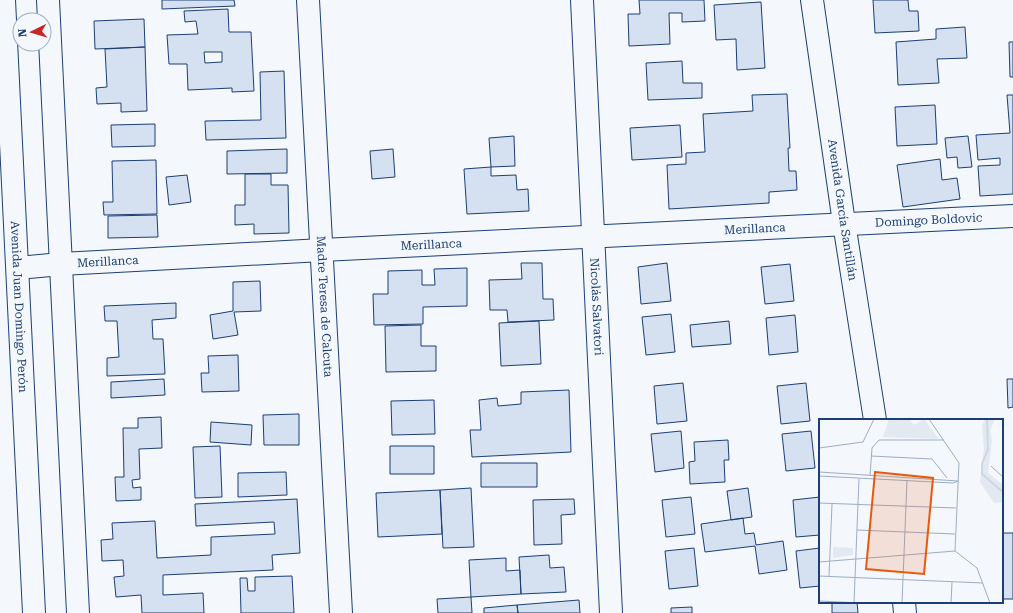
<svg xmlns="http://www.w3.org/2000/svg" width="1013" height="613" font-family="'Roboto Serif',serif">
  <style>
    .building { fill: #d5e0f0; stroke: #1d3f73; fill-rule: evenodd }
    .lines { fill: none; stroke-linecap: round; stroke-linejoin: round }
    .minor-casing { stroke: #1d3f73; stroke-width: 24 }
    .minor { stroke: #f4f7fb; stroke-width: 22 }
    .labels { text-anchor: middle; dominant-baseline: central; stroke-width: 3; stroke-linejoin: round; paint-order: stroke }
    .street-label { font-size: 12px; fill: #1d3f73; stroke: #f4f7fb }
    .inset-river { fill: none; stroke: #cfd7e4; stroke-width: 2 }
    .inset-road { fill: none; stroke: #9eadc5; stroke-width: 1 }
    .view { fill: #e8590c; fill-opacity: 0.15; stroke: #e8590c; stroke-width: 2 }
    .inset-edge { fill: none; stroke: #1d3f73; stroke-width: 2 }
  </style>
  <rect width="100%" height="100%" fill="#f4f7fb"/>
  <!-- building -->
  <path class="building" d="M 162,0 L 234,0 L 235,6 L 162,9 Z
    M 639,0 L 704,0 L 705,21 L 682,22 L 682,13 L 669,13 L 670,44 L 629,46 L 628,14 L 640,14 Z
    M 873,0 L 908,0 L 909,11 L 918,11 L 919,31 L 875,33 Z
    M 761,2 L 765,68 L 737,70 L 736,39 L 716,40 L 714,5 Z
    M 228,9 L 229,32 L 251,32 L 254,91 L 232,92 L 232,88 L 188,90 L 187,64 L 169,64 L 167,35 L 198,34 L 196,21 L 185,22 L 184,11 ZM 204,52 L 222,52 L 222,62 L 205,63 Z
    M 144,19 L 145,47 L 95,49 L 94,21 Z
    M 965,27 L 967,58 L 937,59 L 939,83 L 898,85 L 896,42 L 936,39 L 936,29 Z
    M 1009,42 L 1013,42 L 1013,77 L 1010,77 Z
    M 145,47 L 147,111 L 121,112 L 121,103 L 97,104 L 96,88 L 107,87 L 105,49 Z
    M 682,61 L 683,83 L 702,83 L 702,98 L 648,100 L 646,63 Z
    M 284,71 L 286,138 L 206,140 L 205,121 L 261,120 L 260,72 Z
    M 787,94 L 790,148 L 788,148 L 789,171 L 796,171 L 797,190 L 769,192 L 769,203 L 669,209 L 667,165 L 686,164 L 686,153 L 705,152 L 703,114 L 753,111 L 752,95 Z
    M 1007,95 L 1013,95 L 1013,194 L 980,196 L 978,166 L 1000,165 L 1000,158 L 978,160 L 976,135 L 1010,133 Z
    M 935,105 L 937,144 L 897,146 L 895,107 Z
    M 155,124 L 155,146 L 112,147 L 111,125 Z
    M 680,125 L 682,157 L 632,160 L 630,128 Z
    M 514,136 L 515,166 L 491,167 L 489,138 Z
    M 968,136 L 972,167 L 958,168 L 957,157 L 947,158 L 945,138 Z
    M 287,149 L 287,173 L 227,174 L 227,151 Z
    M 393,149 L 395,177 L 372,179 L 370,151 Z
    M 940,159 L 942,180 L 957,178 L 960,199 L 903,207 L 897,165 Z
    M 156,160 L 157,214 L 104,215 L 103,202 L 113,202 L 112,161 Z
    M 491,167 L 491,176 L 516,175 L 517,190 L 528,189 L 529,211 L 467,214 L 464,169 Z
    M 245,174 L 271,174 L 271,185 L 288,185 L 289,233 L 254,234 L 254,224 L 235,225 L 235,205 L 245,205 Z
    M 187,175 L 191,202 L 169,205 L 166,177 Z
    M 157,215 L 158,237 L 108,238 L 108,216 Z
    M 521,263 L 542,263 L 543,299 L 553,299 L 554,320 L 508,322 L 507,310 L 490,310 L 489,280 L 522,279 Z
    M 667,263 L 671,301 L 641,304 L 638,267 Z
    M 790,264 L 794,301 L 765,304 L 761,267 Z
    M 467,268 L 467,306 L 423,307 L 423,324 L 374,325 L 373,294 L 388,294 L 388,271 L 422,270 L 422,285 L 435,285 L 434,269 Z
    M 260,281 L 261,311 L 234,312 L 238,335 L 213,339 L 210,315 L 233,311 L 233,282 Z
    M 176,303 L 176,318 L 152,320 L 153,339 L 163,339 L 165,374 L 107,376 L 107,358 L 119,357 L 117,321 L 105,321 L 104,306 Z
    M 671,314 L 675,352 L 646,355 L 642,317 Z
    M 795,315 L 798,352 L 769,355 L 766,318 Z
    M 539,321 L 541,364 L 501,366 L 499,323 Z
    M 729,321 L 731,344 L 692,347 L 690,325 Z
    M 421,325 L 421,346 L 436,346 L 436,371 L 386,372 L 385,326 Z
    M 238,355 L 239,391 L 202,392 L 201,373 L 209,373 L 208,356 Z
    M 164,379 L 165,395 L 111,398 L 111,382 Z
    M 1007,379 L 1013,379 L 1013,407 L 1008,408 Z
    M 683,383 L 687,421 L 657,424 L 654,386 Z
    M 806,383 L 810,421 L 781,424 L 777,386 Z
    M 569,390 L 571,452 L 472,457 L 470,430 L 481,430 L 479,400 L 497,398 L 498,406 L 521,404 L 521,392 Z
    M 434,400 L 435,434 L 392,435 L 391,401 Z
    M 299,414 L 299,445 L 264,445 L 263,415 Z
    M 161,417 L 162,448 L 139,449 L 140,479 L 132,480 L 133,488 L 141,487 L 141,500 L 116,501 L 115,477 L 124,477 L 123,428 L 138,428 L 138,418 Z
    M 211,422 L 252,425 L 251,445 L 210,442 Z
    M 681,431 L 684,468 L 655,472 L 651,434 Z
    M 811,431 L 815,468 L 786,471 L 782,434 Z
    M 728,440 L 729,460 L 724,460 L 725,482 L 690,484 L 689,462 L 695,461 L 694,442 Z
    M 220,446 L 222,497 L 195,498 L 193,447 Z
    M 390,446 L 434,446 L 434,474 L 390,474 Z
    M 481,463 L 537,463 L 537,487 L 481,487 Z
    M 286,472 L 287,495 L 238,497 L 238,473 Z
    M 471,488 L 474,547 L 443,548 L 440,490 Z
    M 748,488 L 752,517 L 731,520 L 727,491 Z
    M 440,490 L 442,534 L 378,537 L 376,493 Z
    M 691,497 L 695,534 L 666,537 L 662,500 Z
    M 820,497 L 820,535 L 796,537 L 793,500 Z
    M 297,499 L 300,553 L 272,555 L 273,570 L 163,575 L 163,595 L 203,593 L 204,613 L 142,613 L 141,595 L 116,597 L 114,577 L 124,576 L 123,560 L 102,561 L 101,540 L 113,539 L 112,523 L 155,521 L 157,558 L 211,555 L 211,537 L 275,534 L 274,522 L 196,526 L 195,504 Z
    M 574,499 L 575,514 L 561,515 L 562,544 L 534,545 L 533,500 Z
    M 743,518 L 745,534 L 754,533 L 756,545 L 783,541 L 787,570 L 759,574 L 755,546 L 705,552 L 701,524 Z
    M 1002,533 L 1013,533 L 1013,599 L 1002,599 Z
    M 694,548 L 698,586 L 669,589 L 665,551 Z
    M 820,548 L 820,586 L 800,588 L 796,551 Z
    M 549,555 L 550,568 L 564,567 L 566,592 L 521,594 L 519,557 Z
    M 506,558 L 506,571 L 520,570 L 521,594 L 471,597 L 469,560 Z
    M 292,576 L 294,613 L 241,613 L 240,578 L 247,578 L 248,591 L 255,591 L 255,577 Z
    M 471,597 L 472,613 L 438,613 L 437,599 Z
    M 579,600 L 580,613 L 518,613 L 517,605 Z
    M 832,602 L 857,602 L 858,613 L 832,613 Z
    M 517,605 L 518,613 L 484,613 L 484,608 Z
    M 692,607 L 692,613 L 671,613 L 671,608 Z"/>
  <g class="lines">
    <defs>
      <g id="minor">
        <path id="s1" d="M 4,0 L 34,613"/>
        <path d="M 48,0 L 78,613"/>
        <path id="s2" d="M 308,0 L 341,613"/>
        <path id="s3" d="M 582,0 L 611,613"/>
        <path id="s4" d="M 812,0 L 844,223 L 875,420"/>
        <path id="s5" d="M 18,268 L 61,264 L 322,250 L 1013,216"/>
        <path d="M 904,602 L 905,613"/>
      </g>
    </defs>
    <!-- minor casing -->
    <use href="#minor" class="minor-casing"/>
    <!-- minor -->
    <use href="#minor" class="minor"/>
  </g>
  <g class="labels">
    <!-- street labels -->
    <g class="street-label">
      <text stroke="none"><textPath href="#s4" startOffset="212">Avenida García Santillán</textPath></text>
      <text stroke="none"><textPath href="#s5" startOffset="912">Domingo Boldovic</textPath></text>
      <text stroke="none"><textPath href="#s5" startOffset="738">Merillanca</textPath></text>
      <text stroke="none"><textPath href="#s5" startOffset="414">Merillanca</textPath></text>
      <text stroke="none"><textPath href="#s5" startOffset="90">Merillanca</textPath></text>
      <text stroke="none"><textPath href="#s1" startOffset="307">Avenida Juan Domingo Perón</textPath></text>
      <text stroke="none"><textPath href="#s2" startOffset="307">Madre Teresa de Calcuta</textPath></text>
      <text stroke="none"><textPath href="#s3" startOffset="307">Nicolás Salvatori</textPath></text>
    </g>
  </g>
  <!-- overview -->
  <g transform="translate(819 419)">
    <rect width="184" height="184" fill="#f4f7fb"/>
    <path d="M 70,0 L 90,0 L 95,6 L 105,0 L 120,20 L 64,18 ZM 166,0 L 176,0 L 171,11 L 173,21 L 169,54 L 184,66 L 184,83 L 175,84 L 161,63 L 165,29 L 163,6 ZM 14,128 L 34,129 L 34,136 L 14,139 Z" fill="#e3e9f0"/>
    <path class="inset-river" d="M 168,0 L 169,30 L 163,45 L 163,55 L 184,73"/>
    <path class="inset-road" d="M 110,0 L 140,44 L 136,132M 0,29 L 44,23 L 55,0M 52,37 L 113,40 L 128,59M 172,47 L 184,58M 0,53 L 139,62M 0,57 L 134,64 L 139,62M 51,57 L 53,29 L 60,21 L 125,21M 0,84 L 137,89M 38,111 L 136,115M 136,132 L 158,149 L 171,184M 0,143 L 136,132M 0,157 L 164,164M 10,157 L 13,85M 0,182 L 41,184M 35,184 L 40,60M 83,184 L 88,62M 132,184 L 133,163"/>
    <path class="view" d="M 56,53 L 114,59 L 105,155 L 47,150 Z"/>
    <rect width="184" height="184" class="inset-edge"/>
  </g>
  <!-- north arrow -->
  <g transform="translate(32 32) rotate(265)"><circle r="19" fill="#f4f7fb" stroke="#9eadc5"/>
  <path d="M0-3L7 15L0 10L-7 15Z" fill="#c62828"/>
  <text y="-6" font-size="11" font-weight="bold" text-anchor="middle" fill="#1d3f73">N</text>
  </g>
</svg>
